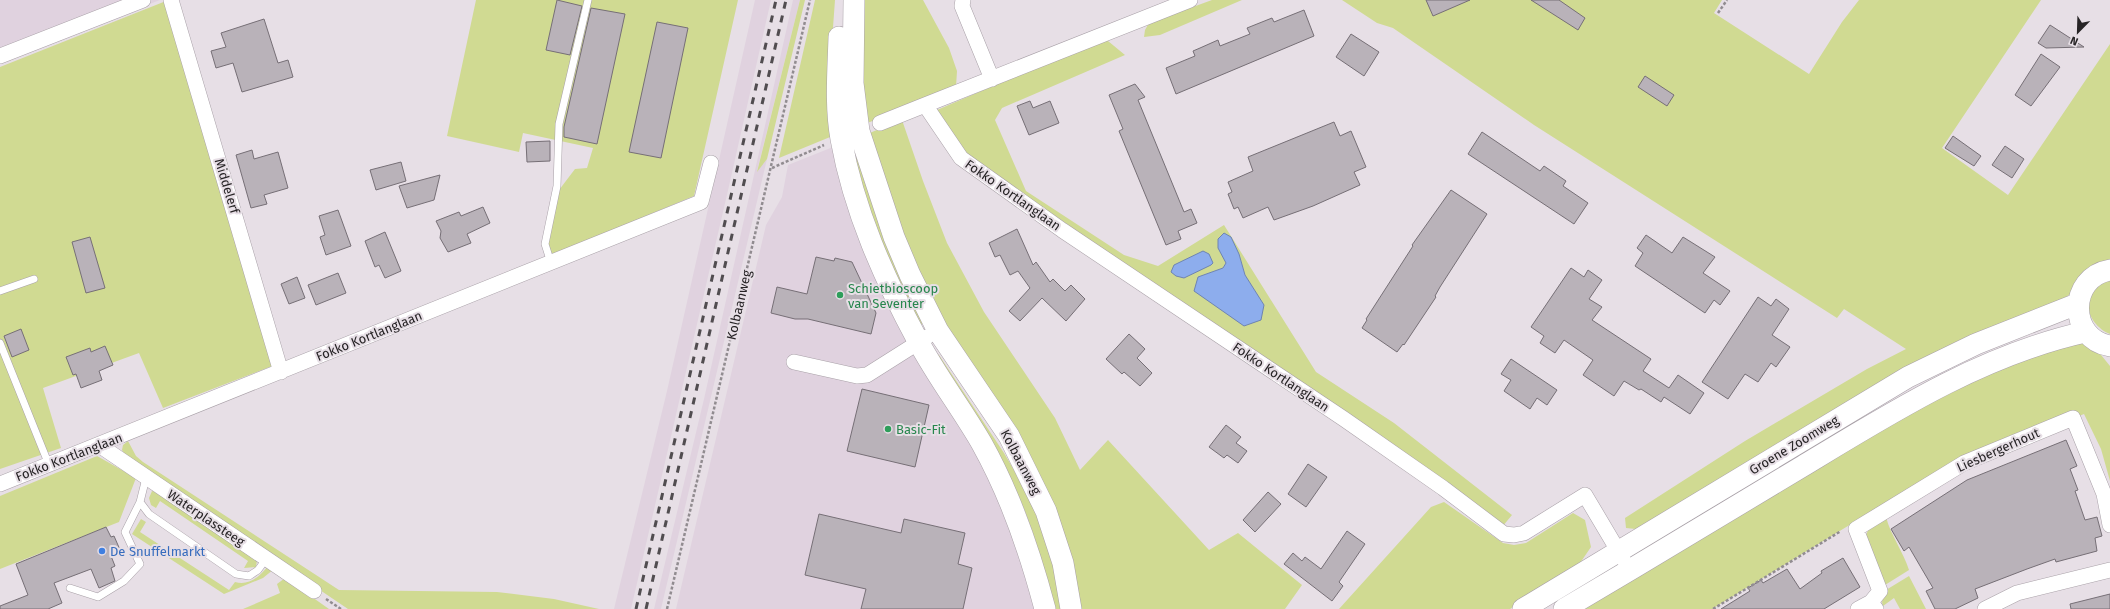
<svg xmlns="http://www.w3.org/2000/svg" width="2110" height="609" font-family="'Fira Sans',sans-serif">
  <style>
    .built { fill: #e0d2df }
    .green { fill: #d0da92; fill-rule: evenodd }
    .water { fill: #8daded; stroke: #6e84b1 }
    .building { fill: #b9b2b9; stroke: #766f76 }
    .lines { fill: none; stroke-linecap: round; stroke-linejoin: round }
    .lane-casing { stroke: #a9a1a8; stroke-width: 8 }
    .street-casing { stroke: #a9a1a8; stroke-width: 16 }
    .secondary-casing { stroke: #a9a1a8; stroke-width: 22 }
    .path { stroke: #918c90; stroke-width: 2.5; stroke-dasharray: 3 2; stroke-linecap: butt }
    .lane { stroke: #fff; stroke-width: 7 }
    .street { stroke: #fff; stroke-width: 15 }
    .secondary { stroke: #fff; stroke-width: 21 }
    .rail { stroke: #514d50; stroke-width: 3; stroke-dasharray: 7 7; stroke-linecap: butt }
    .leisure-dot { fill: #2e9e5b; stroke: #e7dfe6; stroke-width: 1.5 }
    .shop-dot { fill: #3f7fe0; stroke: #e7dfe6; stroke-width: 1.5 }
    .labels { text-anchor: middle; dominant-baseline: central; stroke-width: 4; stroke-linejoin: round; paint-order: stroke }
    .street-label { font-size: 13px; fill: #272426; stroke: #e7dfe6 }
    .leisure-label { font-size: 13px; fill: #27864d; stroke: #e7dfe6; text-anchor: start }
    .shop-label { font-size: 13px; fill: #366cbe; stroke: #e7dfe6; text-anchor: start }
  </style>
  <rect width="100%" height="100%" fill="#e7dfe6"/>
  <!-- built -->
  <path class="built" d="M 0,0 L 160,0 L 0,62 Z
    M 755,0 L 771,0 L 729,186 L 631,609 L 614,609 L 667,391 Z
    M 793,0 L 800,0 L 757,171 L 767,159 L 661,609 L 654,609 L 704,399 Z
    M 838,145 L 977,446 L 1021,548 L 1034,609 L 676,609 L 766,225 L 782,197 L 788,165 Z"/>
  <!-- green -->
  <path class="green" d="M 476,0 L 738,0 L 694,196 L 547,257 L 547,225 L 556,194 L 575,169 L 587,168 L 593,148 L 523,133 L 519,152 L 447,136 Z
    M 800,0 L 805,0 L 767,159 L 757,172 Z
    M 815,0 L 835,0 L 829,82 L 835,135 L 779,158 Z
    M 858,0 L 923,0 L 949,48 L 957,71 L 956,87 L 865,124 Z
    M 1212,0 L 1242,0 L 1160,35 L 1144,37 L 1145,30 L 1149,23 Z
    M 1342,0 L 1722,0 L 1714,13 L 1809,74 L 1842,22 L 1859,0 L 2041,0 L 1942,148 L 2008,195 L 2110,44 L 2110,262 L 2083,274 L 2070,294 L 2053,307 L 1636,529 L 1626,528 L 1625,518 L 1745,441 L 1867,369 L 1906,349 L 1844,309 L 1837,318 L 1534,125 L 1393,28 L 1377,23 Z
    M 166,1 L 275,365 L 163,408 L 139,353 L 43,388 L 61,448 L 0,469 L 0,67 Z
    M 1098,41 L 1108,41 L 1125,55 L 1002,108 L 995,120 L 1026,191 L 1124,255 L 1158,266 L 1224,225 L 1316,372 L 1394,423 L 1512,515 L 1502,527 L 966,154 L 937,110 ZM 1239,254 L 1245,275 L 1264,305 L 1198,277 L 1223,268 L 1226,263 Z
    M 902,120 L 923,181 L 947,243 L 984,312 L 1055,418 L 1080,470 L 1108,440 L 1209,550 L 1238,533 L 1302,585 L 1285,609 L 1076,609 L 1062,544 L 938,317 L 905,250 L 867,134 Z
    M 857,138 L 924,323 L 920,325 L 873,231 L 848,141 Z
    M 2110,280 L 2110,334 C 2092,327 2079,303 2096,287 C 2100,284 2106,282 2110,280 Z
    M 2084,342 L 2097,350 L 2110,366 L 2110,481 L 2101,449 L 2084,414 L 2079,416 L 2069,413 L 2007,437 L 1946,466 L 1712,609 L 1576,609 L 1912,407 L 2017,356 Z
    M 932,350 L 939,355 L 1004,453 L 1038,511 L 1065,609 L 1052,609 C 1043,555 1026,506 1000,458 C 980,421 955,386 932,350 Z
    M 128,441 L 136,456 L 143,462 L 339,590 L 497,592 L 554,599 L 599,609 L 348,609 L 129,461 L 122,450 L 123,445 Z
    M 97,456 L 136,478 L 119,522 L 0,569 L 0,496 Z
    M 152,491 L 162,493 L 257,560 L 256,567 L 244,568 L 248,561 L 160,501 L 156,508 L 151,505 L 149,498 Z
    M 1444,502 L 1503,543 L 1514,545 L 1526,543 L 1573,513 L 1585,520 L 1591,547 L 1578,566 L 1510,609 L 1339,609 L 1431,507 Z
    M 1886,517 C 1891,536 1903,551 1909,570 L 1885,585 L 1865,537 L 1871,524 Z
    M 141,519 L 146,522 L 140,532 L 229,590 L 235,582 C 250,586 260,576 269,565 L 274,569 L 263,578 L 224,594 L 132,534 Z
    M 1909,576 L 1926,609 L 1900,609 L 1894,598 L 1883,606 L 1882,602 L 1886,590 Z
    M 285,578 L 329,609 L 243,609 L 280,593 L 277,584 Z"/>
  <!-- water -->
  <path class="water" d="M 1224,233 L 1231,237 L 1239,254 L 1245,275 L 1264,305 L 1261,320 L 1244,326 L 1194,291 L 1198,277 L 1223,268 L 1226,263 L 1218,248 L 1218,239 Z
    M 1203,251 L 1209,254 L 1213,263 L 1211,265 L 1184,278 L 1176,276 L 1171,272 L 1174,265 Z"/>
  <!-- building -->
  <path class="building" d="M 557,0 L 582,6 L 570,55 L 546,50 Z
    M 1426,0 L 1470,0 L 1433,16 Z
    M 1531,0 L 1559,0 L 1585,18 L 1578,30 Z
    M 591,8 L 625,14 L 597,144 L 564,137 L 564,127 Z
    M 1304,10 L 1314,36 L 1176,94 L 1166,68 L 1195,56 L 1193,51 L 1200,48 L 1218,40 L 1220,46 L 1250,34 L 1247,28 L 1272,18 L 1274,22 Z
    M 264,19 L 278,63 L 288,60 L 293,77 L 242,92 L 233,63 L 216,68 L 211,51 L 226,47 L 221,33 Z
    M 657,22 L 688,28 L 661,158 L 629,152 Z
    M 2050,25 L 2084,47 L 2046,48 L 2038,43 Z
    M 1351,34 L 1379,52 L 1364,76 L 1336,57 Z
    M 2041,54 L 2060,67 L 2031,106 L 2015,95 Z
    M 1645,76 L 1674,95 L 1667,106 L 1638,87 Z
    M 1135,84 L 1145,97 L 1138,100 L 1184,212 L 1191,209 L 1197,223 L 1178,231 L 1181,239 L 1166,245 L 1119,131 L 1123,129 L 1109,95 Z
    M 1030,101 L 1033,108 L 1050,101 L 1059,123 L 1029,135 L 1017,106 Z
    M 1334,122 L 1340,136 L 1351,131 L 1366,167 L 1354,172 L 1360,185 L 1313,206 L 1274,220 L 1268,207 L 1243,218 L 1238,207 L 1234,209 L 1228,194 L 1232,192 L 1228,182 L 1253,171 L 1248,157 Z
    M 1482,132 L 1540,171 L 1544,166 L 1566,181 L 1563,186 L 1588,203 L 1574,224 L 1468,154 Z
    M 1953,136 L 1981,156 L 1974,166 L 1945,148 Z
    M 550,141 L 550,161 L 527,162 L 526,142 Z
    M 2005,146 L 2024,159 L 2012,178 L 1992,165 Z
    M 252,150 L 254,159 L 278,152 L 288,188 L 264,195 L 267,204 L 251,208 L 236,155 Z
    M 401,162 L 406,181 L 376,190 L 370,170 Z
    M 440,175 L 434,200 L 407,208 L 399,186 Z
    M 1451,190 L 1487,214 L 1440,287 L 1435,296 L 1436,297 L 1404,345 L 1403,344 L 1397,352 L 1362,328 L 1367,320 L 1366,319 L 1413,246 L 1412,245 Z
    M 483,207 L 490,223 L 467,234 L 471,243 L 448,252 L 440,238 L 441,231 L 436,221 L 459,212 L 461,216 Z
    M 338,210 L 351,246 L 326,255 L 320,237 L 325,235 L 319,216 Z
    M 1017,229 L 1033,265 L 1036,262 L 1050,282 L 1053,279 L 1065,291 L 1071,285 L 1085,299 L 1066,321 L 1042,298 L 1020,321 L 1009,311 L 1030,288 L 1018,271 L 1010,275 L 1000,255 L 995,257 L 989,243 Z
    M 385,232 L 401,271 L 385,278 L 379,265 L 375,267 L 365,241 Z
    M 1646,235 L 1672,253 L 1683,237 L 1715,257 L 1703,273 L 1730,291 L 1720,305 L 1714,300 L 1705,313 L 1635,266 L 1643,253 L 1637,248 Z
    M 90,237 L 105,288 L 86,293 L 72,242 Z
    M 816,257 L 834,261 L 835,258 L 852,262 L 876,313 L 871,334 L 808,319 L 795,319 L 771,313 L 777,287 L 807,294 Z
    M 1571,268 L 1584,277 L 1588,270 L 1602,280 L 1589,299 L 1602,307 L 1592,320 L 1651,359 L 1643,371 L 1669,388 L 1678,375 L 1704,393 L 1690,414 L 1664,397 L 1661,402 L 1641,389 L 1639,390 L 1624,381 L 1614,396 L 1583,375 L 1593,360 L 1564,340 L 1555,353 L 1540,343 L 1544,336 L 1531,327 Z
    M 338,273 L 346,293 L 316,305 L 308,285 Z
    M 297,277 L 305,298 L 289,304 L 281,284 Z
    M 1758,297 L 1771,306 L 1776,299 L 1789,309 L 1772,335 L 1790,347 L 1776,367 L 1771,363 L 1758,382 L 1745,374 L 1728,399 L 1702,382 Z
    M 21,329 L 29,350 L 12,357 L 4,336 Z
    M 1129,334 L 1145,349 L 1137,358 L 1152,373 L 1140,386 L 1124,372 L 1122,374 L 1106,359 Z
    M 105,346 L 113,365 L 99,371 L 102,380 L 81,388 L 76,374 L 73,375 L 66,357 L 90,348 L 91,352 Z
    M 1511,359 L 1557,390 L 1547,405 L 1537,398 L 1530,409 L 1504,391 L 1511,380 L 1501,374 Z
    M 862,389 L 929,405 L 915,467 L 847,451 Z
    M 1226,425 L 1241,437 L 1236,443 L 1247,451 L 1238,463 L 1227,455 L 1224,458 L 1209,447 Z
    M 2066,440 L 2077,466 L 2070,469 L 2078,490 L 2075,491 L 2085,520 L 2097,517 L 2102,536 L 2095,538 L 2097,551 L 2056,562 L 2055,559 L 2027,569 L 1975,589 L 1978,598 L 1955,609 L 1935,609 L 1926,591 L 1933,588 L 1909,547 L 1904,551 L 1891,529 L 1967,480 Z
    M 1308,464 L 1327,477 L 1306,507 L 1288,494 Z
    M 1268,492 L 1281,504 L 1255,532 L 1243,520 Z
    M 819,514 L 901,533 L 904,519 L 965,533 L 958,564 L 972,568 L 963,609 L 861,609 L 866,589 L 805,575 Z
    M 106,527 L 111,537 L 114,536 L 121,552 L 111,556 L 115,566 L 111,568 L 115,581 L 99,588 L 91,569 L 54,583 L 62,603 L 48,609 L 0,609 L 0,606 L 28,595 L 16,564 Z
    M 1347,531 L 1365,544 L 1339,582 L 1343,586 L 1332,601 L 1284,564 L 1293,553 L 1302,561 L 1305,557 L 1321,569 Z
    M 1843,558 L 1860,587 L 1824,609 L 1721,609 L 1750,591 L 1748,588 L 1761,580 L 1763,583 L 1787,569 L 1800,589 L 1822,573 L 1821,571 Z
    M 2110,594 L 2110,609 L 2071,609 L 2070,604 Z"/>
  <g class="lines">
    <defs>
      <path id="lane" d="M 551,263 L 545,244 L 557,186 L 559,124 L 588,0
        M 0,291 L 34,279
        M 0,343 L 49,465
        M 146,478 L 140,502 L 149,514 L 236,574 L 249,576 L 258,570 L 266,559
        M 70,588 L 98,597 L 124,581 L 140,564 L 125,532 L 140,502"/>
      <path id="street" d="M 171,0 L 281,372
        M 963,0 L 962,6 L 992,79
        M 0,56 L 143,0
        M 925,105 L 1190,0
        M 880,123 L 925,105 L 961,158 L 1062,230 L 1344,419 L 1443,488 L 1504,534 L 1514,535 L 1524,533 L 1585,495 L 1623,559
        M 794,362 L 857,376 L 867,375 L 927,337
        M 99,445 L 314,591
        M 0,484 L 701,202 L 711,163
        M 1871,602 L 1880,591 L 1856,529 L 1964,463 L 2073,418 L 2104,494 L 2110,525
        M 1858,609 L 1871,602 L 1876,609
        M 1985,609 L 2017,593 L 2110,570"/>
      <path id="secondary" d="M 854,0 L 853,83 L 859,131 L 894,237 L 910,275 L 938,331 L 1009,436 L 1046,511 L 1063,563 L 1071,609
        M 839,37 C 838,71 835,106 841,139 C 854,211 884,278 918,341 C 937,377 962,409 982,444 C 1011,496 1030,552 1045,609
        M 2110,270 C 2068,277 2068,339 2110,346
        M 1523,609 L 1908,377 L 1976,344 L 2077,304
        M 1564,609 C 1644,562 1723,514 1803,466 C 1892,412 1982,355 2085,332"/>
    </defs>
    <!-- lane casing -->
    <use href="#lane" class="lane-casing"/>
    <!-- street casing -->
    <use href="#street" class="street-casing"/>
    <!-- secondary casing -->
    <use href="#secondary" class="secondary-casing"/>
    <!-- path -->
    <path class="path" d="M 1718,13 L 1727,0
      M 772,168 L 824,145
      M 326,599 L 341,609
      M 667,609 L 810,0
      M 1713,609 L 1841,531"/>
    <!-- lane -->
    <use href="#lane" class="lane"/>
    <!-- street -->
    <use href="#street" class="street"/>
    <!-- secondary -->
    <use href="#secondary" class="secondary"/>
    <!-- rail -->
    <path class="rail" d="M 636,609 L 776,0
      M 646,609 L 786,0"/>
  </g>
  <!-- markers -->
  <g class="leisure-dot">
    <circle cx="840" cy="295" r="4"/>
    <circle cx="888" cy="429" r="4"/>
  </g>
  <circle class="shop-dot" cx="102" cy="551" r="4"/>
  <g class="labels">
    <!-- street labels -->
    <g class="street-label">
      <text transform="translate(227 186) rotate(73)">Middelerf</text>
      <text transform="translate(1013 195) rotate(35)">Fokko Kortlanglaan</text>
      <text transform="translate(739 305) rotate(-77)">Kolbaanweg</text>
      <text transform="translate(369 336) rotate(-22)">Fokko Kortlanglaan</text>
      <text transform="translate(1281 377) rotate(34)">Fokko Kortlanglaan</text>
      <text transform="translate(1794 445) rotate(-31)">Groene Zoomweg</text>
      <text transform="translate(1998 450) rotate(-24)">Liesbergerhout</text>
      <text transform="translate(69 457) rotate(-21)">Fokko Kortlanglaan</text>
      <text transform="translate(1021 462) rotate(62)">Kolbaanweg</text>
      <text transform="translate(206 518) rotate(34)">Waterplassteeg</text>
    </g>
    <!-- leisure labels -->
    <g class="leisure-label">
      <text x="848" y="288">Schietbioscoop<tspan x="848" dy="15">van Seventer</tspan></text>
      <text x="896" y="429">Basic-Fit</text>
    </g>
    <!-- shop labels -->
    <g class="shop-label">
      <text x="110" y="551">De Snuffelmarkt</text>
    </g>
  </g>
  <!-- north arrow -->
  <g transform="translate(2078 32) rotate(203)" stroke="#e7dfe6" stroke-width="3" paint-order="stroke">
  <path d="M0-3L7 15L0 10L-7 15Z" fill="#272426"/>
  <text y="-6" font-size="11" font-weight="bold" text-anchor="middle" fill="#272426">N</text>
  </g>
</svg>
